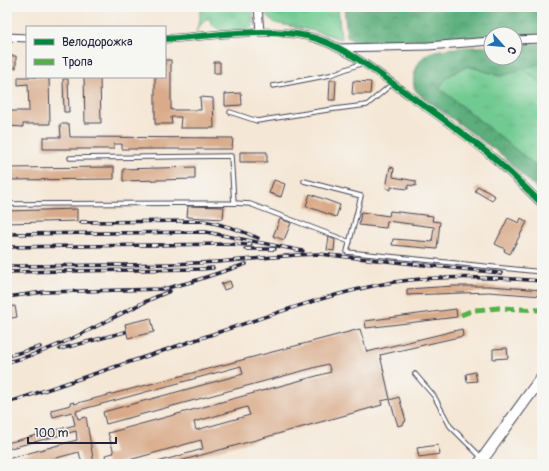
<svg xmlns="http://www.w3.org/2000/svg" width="549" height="471" font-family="Pangolin,sans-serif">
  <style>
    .grass { fill: url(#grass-tufts); stroke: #4a7666 }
    .forest { fill: url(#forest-crowns); stroke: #3f685b }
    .wetland { fill: url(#wetland-marsh); stroke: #4a7666 }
    .building { fill: #d9ab8a; fill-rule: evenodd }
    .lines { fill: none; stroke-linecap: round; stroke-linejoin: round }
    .lane-casing { stroke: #424052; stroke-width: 5.5 }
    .street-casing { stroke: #424052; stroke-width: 9 }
    .primary-casing { stroke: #424052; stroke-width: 13 }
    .lane { stroke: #fff; stroke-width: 3.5 }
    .street { stroke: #fff; stroke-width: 7 }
    .primary { stroke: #fff; stroke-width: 11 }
    .rail-casing { stroke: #22223b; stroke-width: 3.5 }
    .rail { stroke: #f6f6f2; stroke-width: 2; stroke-dasharray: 6; stroke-linecap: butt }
    .quiet { stroke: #55b146; stroke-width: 5; stroke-dasharray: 10 5; stroke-linecap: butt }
    .cycleway-casing { stroke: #f6f6f2; stroke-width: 8 }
    .cycleway { stroke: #00873e; stroke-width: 6 }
  </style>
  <defs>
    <pattern id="grass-tufts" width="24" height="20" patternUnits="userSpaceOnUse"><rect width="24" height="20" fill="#71ca91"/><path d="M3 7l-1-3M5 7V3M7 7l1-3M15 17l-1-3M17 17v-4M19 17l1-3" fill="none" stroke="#62ad7e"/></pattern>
    <pattern id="forest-crowns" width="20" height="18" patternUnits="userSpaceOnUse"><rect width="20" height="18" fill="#5cae7b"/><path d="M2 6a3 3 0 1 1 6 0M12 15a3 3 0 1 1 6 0" fill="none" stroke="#4c8d66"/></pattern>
    <pattern id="wetland-marsh" width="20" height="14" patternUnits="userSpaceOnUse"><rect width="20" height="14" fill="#71ca91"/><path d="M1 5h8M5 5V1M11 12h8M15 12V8" fill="none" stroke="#62ad7e"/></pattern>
  </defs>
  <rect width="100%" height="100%" fill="#f6f6f2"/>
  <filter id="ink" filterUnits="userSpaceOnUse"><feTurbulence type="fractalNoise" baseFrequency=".025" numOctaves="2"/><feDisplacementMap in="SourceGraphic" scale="8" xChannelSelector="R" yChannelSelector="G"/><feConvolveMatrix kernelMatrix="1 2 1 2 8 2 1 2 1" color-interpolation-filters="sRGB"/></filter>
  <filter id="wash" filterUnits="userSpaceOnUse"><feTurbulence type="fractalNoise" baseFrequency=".012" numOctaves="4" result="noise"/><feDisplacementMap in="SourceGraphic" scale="16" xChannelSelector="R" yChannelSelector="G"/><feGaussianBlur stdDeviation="0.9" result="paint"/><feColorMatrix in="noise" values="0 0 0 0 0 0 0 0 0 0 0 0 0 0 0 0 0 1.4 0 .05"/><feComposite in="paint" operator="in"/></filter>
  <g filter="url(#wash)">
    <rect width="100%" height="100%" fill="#f5e7d6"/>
    <!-- grass -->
    <path class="grass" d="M 200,7 L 253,7 L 253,26 L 250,29 L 221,31 L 211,24 L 210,19 L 205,19 L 196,32 L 200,19 Z
      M 262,7 L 338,7 L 341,39 L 314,31 L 275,23 L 265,14 Z
      M 542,63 L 542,171 L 439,88 L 448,76 L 468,66 L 501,76 Z"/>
    <!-- forest -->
    <path class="forest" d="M 344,7 L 542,7 L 542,35 L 515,36 L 515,34 L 491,34 L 491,37 L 359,42 L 353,41 L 347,37 Z
      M 530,43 L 542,44 L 542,63 L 501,76 L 468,66 L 448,76 L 439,88 L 542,171 L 542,194 L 502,155 L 420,95 C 413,89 413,85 414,76 C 416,68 419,60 426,55 C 436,47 477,47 491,46 L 491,58 L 515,58 L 515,45 Z"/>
    <!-- wetland -->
    <path class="wetland" d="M 542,63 L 542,83 L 532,75 L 521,69 Z"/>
    <g id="blocks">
      <!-- building -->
      <path class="building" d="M 7,56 L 16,56 L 16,68 L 7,68 Z
        M 165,60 L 171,60 L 171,110 L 201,110 L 200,97 L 213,98 L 214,128 L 180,128 L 181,117 L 171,117 L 172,124 L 155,124 L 155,77 L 165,77 Z
        M 214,62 L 220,62 L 220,73 L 214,73 Z
        M 18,77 L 49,77 L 50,124 L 23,124 L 23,127 L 7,126 L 7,111 L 29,111 L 28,84 L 18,85 Z
        M 84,77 L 100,77 L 101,123 L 85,123 Z
        M 63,79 L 68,79 L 69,112 L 64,112 Z
        M 330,80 L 336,80 L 335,100 L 329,100 Z
        M 353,81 L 371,82 L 370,94 L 352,94 Z
        M 241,93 L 242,105 L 225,106 L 225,94 Z
        M 60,124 L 69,124 L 70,137 L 233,138 L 232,149 L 122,149 L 122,144 L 114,144 L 114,149 L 43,149 L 43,137 L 61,137 Z
        M 240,152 L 267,152 L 267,162 L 240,162 Z
        M 114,167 L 114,179 L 7,180 L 7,168 Z
        M 195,167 L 195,179 L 123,181 L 123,169 Z
        M 390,167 L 394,168 L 393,177 L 416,181 L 416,186 L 408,185 L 408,189 L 391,187 L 391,190 L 386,188 Z
        M 274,180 L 285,184 L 281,197 L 269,193 Z
        M 478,186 L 495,196 L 492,201 L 475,191 Z
        M 310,194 L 340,205 L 336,217 L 306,206 Z
        M 188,206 L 224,207 L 223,219 L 187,217 Z
        M 77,209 L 77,221 L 7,223 L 7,211 Z
        M 390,211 L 433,216 L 432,221 L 440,222 L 437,249 L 392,245 L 393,239 L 432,242 L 434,227 L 387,221 L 386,228 L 359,225 L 361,212 L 389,216 Z
        M 508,218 L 519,223 L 521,218 L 527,222 L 510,254 L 504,251 L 505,249 L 495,244 Z
        M 280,219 L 291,223 L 284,240 L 273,236 Z
        M 329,237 L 335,240 L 334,251 L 327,250 Z
        M 230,281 L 232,287 L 224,290 L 221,284 Z
        M 454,286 L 490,286 L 542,290 L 542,296 L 489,292 L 407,295 L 407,289 Z
        M 15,306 L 17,317 L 7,319 L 7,307 Z
        M 456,309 L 457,317 L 366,328 L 365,321 Z
        M 151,318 L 154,332 L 128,338 L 125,324 Z
        M 360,329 L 367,352 L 462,329 L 463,336 L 380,355 L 390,399 L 381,401 L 382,405 L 169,464 L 154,464 L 154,463 L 203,449 L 201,440 L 115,464 L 107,464 L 105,455 L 114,453 L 108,433 L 331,372 L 328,364 L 106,424 L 103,412 L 243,374 L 241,366 L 76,411 L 78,419 L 86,417 L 94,464 L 82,464 L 79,452 L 34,464 L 7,464 L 7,459 L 77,440 L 76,431 L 7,449 L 7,443 L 75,425 L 72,412 L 53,417 L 51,410 L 71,405 L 70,403 L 74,402 L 74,404 ZM 247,407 L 250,415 L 196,430 L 194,422 Z
        M 507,348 L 508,358 L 493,359 L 493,349 Z
        M 475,372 L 477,381 L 467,382 L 466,374 Z
        M 399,397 L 406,421 L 404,422 L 404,424 L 398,426 L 390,400 Z
        M 438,445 L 440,454 L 419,457 L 417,448 Z"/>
    </g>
  </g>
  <g filter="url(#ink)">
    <use href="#blocks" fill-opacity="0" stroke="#424052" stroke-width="1"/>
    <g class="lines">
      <defs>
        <path id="lane" d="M 273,86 L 330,75 L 363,63
          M 230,112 L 257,121 L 327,110 L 367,105 L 393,83
          M 70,158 L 231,156 L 234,203 L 250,204 L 350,242
          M 304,181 L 361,196 L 347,252 L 542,272
          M 7,204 L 234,203
          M 415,374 L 434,396 L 450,426 L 481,457"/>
        <path id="street" d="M 258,7 L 260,32
          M 7,37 L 27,38
          M 165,39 C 210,36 263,27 307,36 C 341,44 371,68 399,88 C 432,111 466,134 496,160 C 512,174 527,189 542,204
          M 515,40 L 542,39
          M 338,48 L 428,46 L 491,41"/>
        <path id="primary" d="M 479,464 L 542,377"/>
      </defs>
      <!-- lane casing -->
      <use href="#lane" class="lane-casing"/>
      <!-- street casing -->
      <use href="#street" class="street-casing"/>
      <!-- primary casing -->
      <use href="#primary" class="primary-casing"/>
      <!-- lane -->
      <use href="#lane" class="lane"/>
      <!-- street -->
      <use href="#street" class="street"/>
      <!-- primary -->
      <use href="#primary" class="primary"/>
      <defs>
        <path id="rail" d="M 81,222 L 203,221 C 222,224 240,230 258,238
          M 7,234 L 206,232 L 303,251
          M 7,247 L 227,244 L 251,245
          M 245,249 L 275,249
          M 7,266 C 70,265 133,266 195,263 C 237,262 278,255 319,254 L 501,273
          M 7,272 L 201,269 L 213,268
          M 7,297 L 44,292 L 163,289 L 191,282 L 246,264
          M 60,349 L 125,332
          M 11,355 L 40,347
          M 7,362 C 66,349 114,313 170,291
          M 7,403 C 78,379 149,356 219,332 C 277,313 334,292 394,282 C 443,275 493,277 542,281"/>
      </defs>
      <!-- rail casing -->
      <use href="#rail" class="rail-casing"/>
      <!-- rail -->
      <use href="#rail" class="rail"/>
      <!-- quiet -->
      <path class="quiet" d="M 461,315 L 474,310 L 499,308 L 542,310"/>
      <defs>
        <path id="cycleway" d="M 165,39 C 210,36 263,27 307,36 C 341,44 371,68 399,88 C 432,111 466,134 496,160 C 512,174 527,189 542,204"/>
      </defs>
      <!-- cycleway casing -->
      <use href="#cycleway" class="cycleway-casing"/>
      <!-- cycleway -->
      <use href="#cycleway" class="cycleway"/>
    </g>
  </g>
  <!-- margin -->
  <rect width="549" height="471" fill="none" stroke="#f6f6f2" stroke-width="24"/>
  <!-- legend -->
  <rect x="26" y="26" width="140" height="52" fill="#f6f6f2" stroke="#a1a1a9"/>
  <rect x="34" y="39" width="20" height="6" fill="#00873e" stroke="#a1a1a9"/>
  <text x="62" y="46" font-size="12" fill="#22223b">Велодорожка</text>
  <rect x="34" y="59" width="20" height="6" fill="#55b146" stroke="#a1a1a9"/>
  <text x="62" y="66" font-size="12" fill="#22223b">Тропа</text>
  <!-- north arrow -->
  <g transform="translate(503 46) rotate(117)"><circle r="19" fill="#f6f6f2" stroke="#a1a1a9"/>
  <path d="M0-3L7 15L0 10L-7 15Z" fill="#1f6fb2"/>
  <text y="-6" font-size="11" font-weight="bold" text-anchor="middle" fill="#22223b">С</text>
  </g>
  <!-- scale -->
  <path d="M28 437v6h88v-6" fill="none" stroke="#22223b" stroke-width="2"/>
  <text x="34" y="437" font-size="12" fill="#22223b" stroke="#f6f6f2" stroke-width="3" paint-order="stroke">100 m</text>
</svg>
